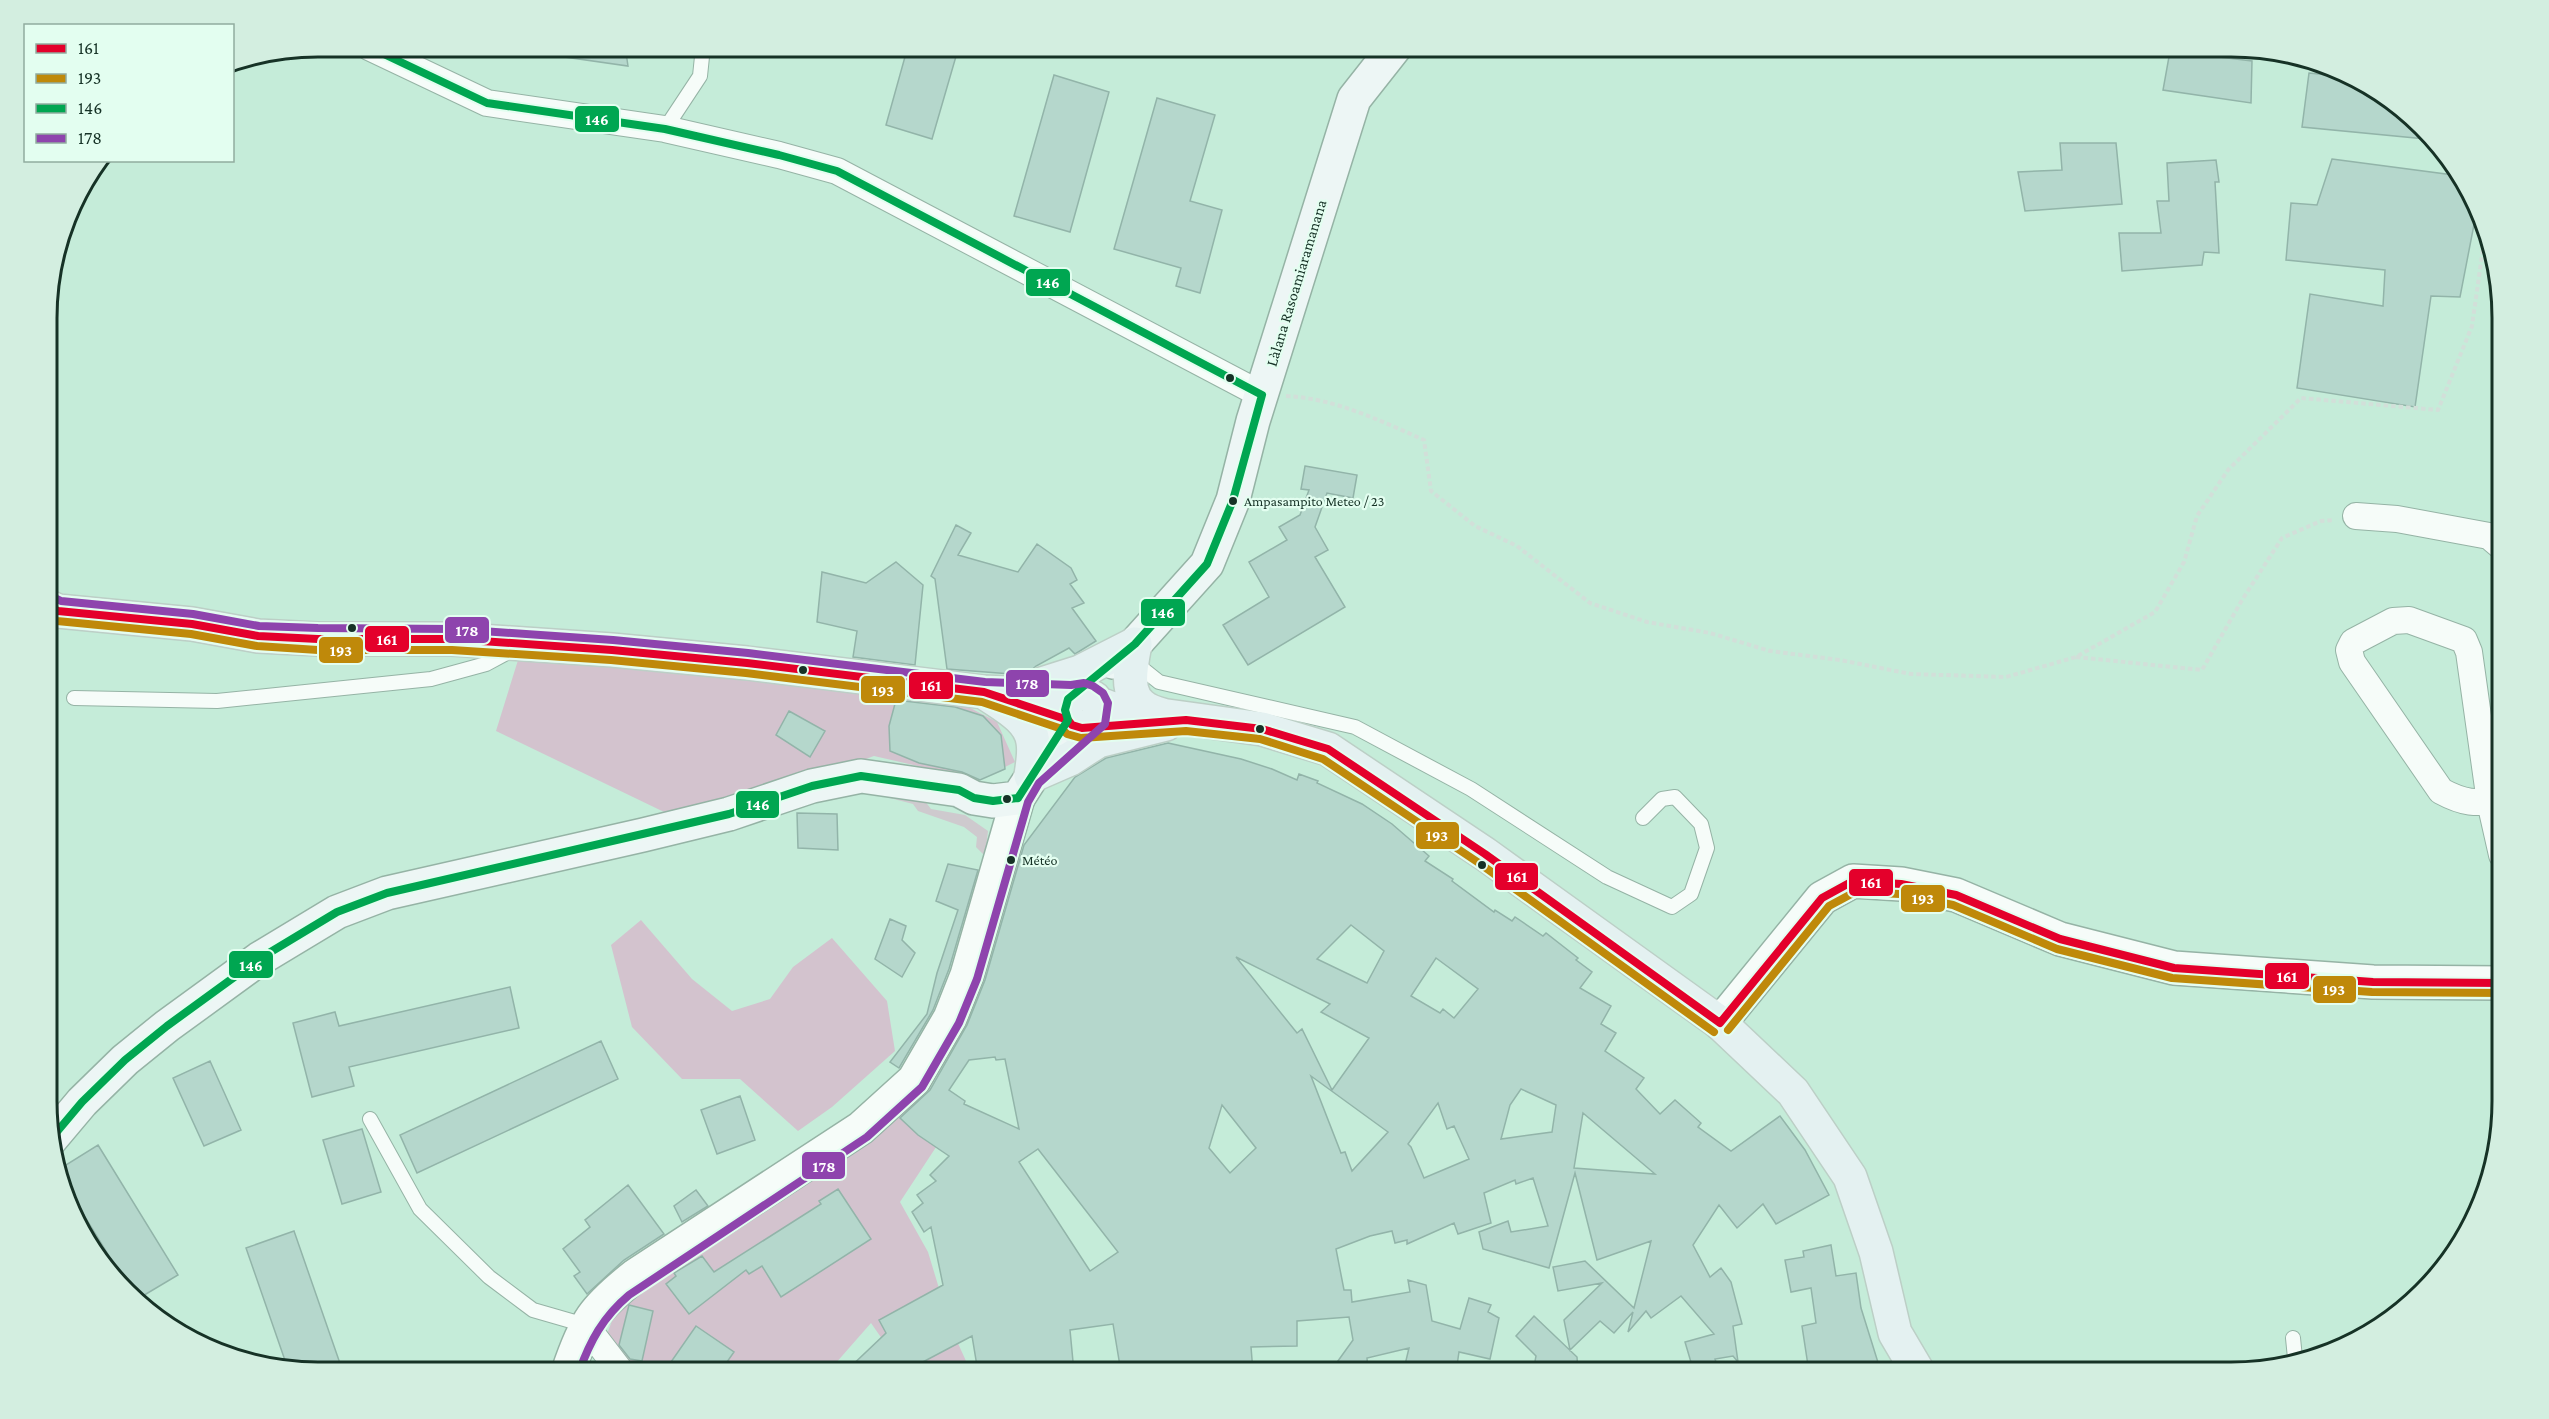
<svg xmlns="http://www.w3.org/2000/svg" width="2549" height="1419" font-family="'Crimson Pro',serif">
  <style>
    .green { fill: #cecace }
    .forest { fill: #d3c3ce }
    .building { fill: #b5d7cc; stroke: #92b4a9; stroke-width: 1.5; fill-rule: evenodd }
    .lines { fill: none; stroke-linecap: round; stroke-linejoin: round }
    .service-casing { stroke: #95b3a5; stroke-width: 16 }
    .minor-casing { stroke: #95b3a5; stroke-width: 28 }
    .tertiary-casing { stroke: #95b3a5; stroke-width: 36 }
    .secondary-casing { stroke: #95b3a5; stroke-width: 36 }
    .primary-casing { stroke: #bccfc6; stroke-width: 36 }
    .path { stroke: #d2dfd9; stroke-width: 4; stroke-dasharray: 4.5 3; stroke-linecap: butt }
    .service { stroke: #f6fcf9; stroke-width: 14 }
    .minor { stroke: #f6fcf9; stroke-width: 26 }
    .tertiary { stroke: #f6fcf9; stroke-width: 33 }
    .secondary { stroke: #edf6f5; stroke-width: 33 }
    .primary { stroke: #e4f1f1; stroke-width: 33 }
    .bus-1-casing { stroke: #e3fef0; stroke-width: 12 }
    .bus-2-casing { stroke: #e3fef0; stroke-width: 12 }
    .bus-3-casing { stroke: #e3fef0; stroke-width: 12 }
    .bus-4-casing { stroke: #e3fef0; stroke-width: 12 }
    .bus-1 { stroke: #e4002b; stroke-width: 8 }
    .bus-2 { stroke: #bf890a; stroke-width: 8 }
    .bus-3 { stroke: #00a651; stroke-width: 8 }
    .bus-4 { stroke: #8e44ad; stroke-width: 8 }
    .bus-dot { fill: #163226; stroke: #e3fef0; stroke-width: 2 }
    .labels { text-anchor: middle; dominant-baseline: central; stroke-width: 4.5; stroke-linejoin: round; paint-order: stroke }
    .bus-label { font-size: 14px; fill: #163226; stroke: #e3fef0; text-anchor: start }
    .street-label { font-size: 16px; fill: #163226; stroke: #e3fef0 }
    .rim { fill: none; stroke: #163226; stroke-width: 3 }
    .line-badge { stroke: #e3fef0; stroke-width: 2 }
    .badge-label { font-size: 16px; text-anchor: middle; font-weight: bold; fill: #fff }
  </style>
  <rect width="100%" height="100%" fill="#c5ecd9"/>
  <!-- green -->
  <path class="green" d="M 882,789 L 921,796 L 931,809 L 965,815 L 988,831 L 985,856 L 976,847 L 977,837 L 964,827 L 918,811 L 913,804 L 886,797 Z"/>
  <!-- forest -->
  <path class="forest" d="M 523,644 L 959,702 L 997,722 L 1015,762 L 979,780 L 874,756 L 689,824 L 496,731 Z
    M 641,920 L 692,979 L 732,1011 L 770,999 L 793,967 L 832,938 L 887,1001 L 895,1051 L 832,1107 L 798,1131 L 740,1079 L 682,1079 L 632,1027 L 611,945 Z
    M 914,1096 L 940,1141 L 900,1202 L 928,1252 L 951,1328 L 971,1372 L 905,1372 L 871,1323 L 828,1372 L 625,1372 L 604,1342 L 621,1297 Z"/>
  <!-- building -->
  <path class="building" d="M 565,46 L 625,46 L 628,66 L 565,57 Z
    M 908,46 L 959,46 L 932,139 L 886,125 Z
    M 2170,51 L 2252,61 L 2251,103 L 2163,90 Z
    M 2309,73 L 2356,78 L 2366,83 L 2426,139 L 2302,127 Z
    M 1054,75 L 1109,92 L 1070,232 L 1014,216 Z
    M 1157,98 L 1215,115 L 1190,201 L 1222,210 L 1200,293 L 1176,286 L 1181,268 L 1114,249 Z
    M 2060,143 L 2116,143 L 2122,204 L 2025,211 L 2018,172 L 2062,170 Z
    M 2332,159 L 2461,176 L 2477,209 L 2460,297 L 2431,296 L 2415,407 L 2297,388 L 2310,294 L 2383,306 L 2385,270 L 2286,260 L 2291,203 L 2317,205 Z
    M 2216,160 L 2219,182 L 2215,182 L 2219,253 L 2204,252 L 2202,265 L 2122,271 L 2119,233 L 2161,233 L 2157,201 L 2169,201 L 2167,163 Z
    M 1305,466 L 1357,475 L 1353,498 L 1327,493 L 1315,527 L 1328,550 L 1315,557 L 1345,607 L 1248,665 L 1223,625 L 1269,597 L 1249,562 L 1287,540 L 1279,527 L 1300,515 L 1309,490 L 1301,489 Z
    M 956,525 L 971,533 L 958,555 L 1018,572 L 1037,544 L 1071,568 L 1077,580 L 1070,584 L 1084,603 L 1072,608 L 1096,641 L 1075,654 L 1069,648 L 1036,666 L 1026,675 L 947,669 L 935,579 L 931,576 Z
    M 896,562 L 923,585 L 915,665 L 853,657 L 857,631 L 817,622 L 822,572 L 866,583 Z
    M 896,700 L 955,707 L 983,716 L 1001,735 L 1005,769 L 980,780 L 962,772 L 919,763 L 890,751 L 889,726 Z
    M 789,711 L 825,731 L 810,757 L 776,735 Z
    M 1168,743 L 1241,759 L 1272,769 L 1297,780 L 1299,774 L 1318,781 L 1317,783 L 1362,804 L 1392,824 L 1429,856 L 1425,861 L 1453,879 L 1452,881 L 1494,912 L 1495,910 L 1512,921 L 1515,917 L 1543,936 L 1546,933 L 1578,958 L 1576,960 L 1592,972 L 1580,988 L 1611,1006 L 1601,1024 L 1616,1033 L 1605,1051 L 1644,1078 L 1636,1089 L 1660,1114 L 1675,1100 L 1701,1123 L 1698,1127 L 1731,1151 L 1780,1116 L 1805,1150 L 1829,1195 L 1776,1224 L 1763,1204 L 1737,1228 L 1719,1205 L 1693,1245 L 1710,1277 L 1721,1268 L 1731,1282 L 1742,1324 L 1733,1326 L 1738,1362 L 1733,1356 L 1715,1359 L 1716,1362 L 1693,1369 L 1685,1342 L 1714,1334 L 1681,1296 L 1651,1318 L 1646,1311 L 1628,1332 L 1633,1312 L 1614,1333 L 1600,1321 L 1570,1350 L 1564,1320 L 1602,1283 L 1558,1291 L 1553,1267 L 1585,1261 L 1634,1308 L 1651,1241 L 1597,1260 L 1575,1173 L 1549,1268 L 1483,1249 L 1479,1232 L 1508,1221 L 1511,1232 L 1548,1226 L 1533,1178 L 1516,1184 L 1515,1180 L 1484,1193 L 1491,1223 L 1458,1234 L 1454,1223 L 1407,1244 L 1407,1240 L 1395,1243 L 1392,1231 L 1370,1236 L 1336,1249 L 1344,1290 L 1351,1290 L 1352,1302 L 1410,1292 L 1408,1280 L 1426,1285 L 1432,1321 L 1460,1329 L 1469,1298 L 1491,1305 L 1488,1312 L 1499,1318 L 1490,1359 L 1459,1352 L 1456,1372 L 1417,1372 L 1404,1369 L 1409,1348 L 1367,1358 L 1368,1372 L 1330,1372 L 1353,1340 L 1349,1317 L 1297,1321 L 1297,1346 L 1251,1347 L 1253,1372 L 1121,1372 L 1113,1324 L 1070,1330 L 1074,1372 L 978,1372 L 972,1336 L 904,1372 L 845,1372 L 886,1333 L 879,1320 L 943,1285 L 931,1227 L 924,1232 L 912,1212 L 923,1203 L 917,1195 L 936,1181 L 930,1175 L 949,1156 L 918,1135 L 900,1118 L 930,1090 L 967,1025 L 985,980 L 1024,845 L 1075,777 L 1106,758 ZM 1351,925 L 1384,951 L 1367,983 L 1317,959 ZM 1236,957 L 1330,1004 L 1321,1012 L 1369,1038 L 1332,1090 L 1302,1029 L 1297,1033 ZM 1436,958 L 1478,989 L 1454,1018 L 1443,1009 L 1440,1013 L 1411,996 ZM 995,1057 L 996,1060 L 1005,1059 L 1019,1129 L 964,1104 L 965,1101 L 949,1090 L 969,1060 ZM 1311,1076 L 1388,1132 L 1352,1171 L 1345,1152 L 1341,1153 ZM 1521,1089 L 1556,1105 L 1552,1132 L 1501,1139 L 1510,1105 ZM 1438,1103 L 1447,1129 L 1454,1126 L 1469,1159 L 1424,1178 L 1411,1147 L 1408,1144 ZM 1222,1105 L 1256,1148 L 1230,1173 L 1209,1148 ZM 1583,1113 L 1655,1174 L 1574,1168 ZM 1038,1149 L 1118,1252 L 1090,1271 L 1019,1162 Z
    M 797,813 L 837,814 L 838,850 L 798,848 Z
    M 948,864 L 978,870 L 949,969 L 933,1010 L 899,1068 L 890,1062 L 927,1014 L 937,973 L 958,910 L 936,901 Z
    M 890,919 L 906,926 L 902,940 L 915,953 L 902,977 L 875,959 Z
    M 510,987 L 519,1028 L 349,1067 L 354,1086 L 312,1097 L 293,1023 L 335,1012 L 339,1026 Z
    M 601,1041 L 618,1079 L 417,1173 L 400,1135 Z
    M 210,1061 L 241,1130 L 204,1146 L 173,1078 Z
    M 740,1096 L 755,1140 L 717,1154 L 701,1110 Z
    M 362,1129 L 381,1192 L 342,1204 L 323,1140 Z
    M 98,1145 L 178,1275 L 141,1297 L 125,1282 L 69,1191 L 61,1168 Z
    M 628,1185 L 664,1234 L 624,1260 L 587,1294 L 574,1276 L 580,1272 L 563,1249 L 590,1227 L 585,1220 Z
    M 838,1189 L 871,1239 L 781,1297 L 762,1266 L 749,1274 L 746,1270 L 689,1314 L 666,1284 L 676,1276 L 674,1273 L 702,1256 L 714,1272 L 821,1204 L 819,1201 Z
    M 696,1190 L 708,1206 L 682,1222 L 674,1206 Z
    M 294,1231 L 343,1372 L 318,1372 L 288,1369 L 246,1248 Z
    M 1831,1245 L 1836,1276 L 1856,1273 L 1861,1308 L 1881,1372 L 1809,1372 L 1802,1326 L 1816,1323 L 1811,1288 L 1791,1292 L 1785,1260 L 1804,1257 L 1803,1251 Z
    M 629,1305 L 653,1311 L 642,1361 L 630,1359 L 619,1345 Z
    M 1534,1316 L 1577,1357 L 1578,1372 L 1533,1372 L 1536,1356 L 1516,1336 Z
    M 696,1326 L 734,1352 L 720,1372 L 664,1372 Z"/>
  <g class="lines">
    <defs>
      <path id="service" d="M 665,129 L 700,76 L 703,47
        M 1134,662 L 1159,682 L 1355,727 L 1471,789 L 1607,877 L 1672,907 L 1691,894 L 1707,848 L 1701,824 L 1675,797 L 1662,799 L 1643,818
        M 74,698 L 217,701 L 431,679 L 486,664 L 512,650
        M 370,1119 L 420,1209 L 489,1277 L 533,1310 L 585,1325
        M 2293,1338 L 2295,1358"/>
      <path id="minor" d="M 369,47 L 487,103 L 665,129 L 779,155 L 837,171 L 1262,395
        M 2356,516 L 2397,519 L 2489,536 L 2502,547
        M 2502,801 C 2475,803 2465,804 2441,791 L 2352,662 L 2349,650 L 2353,642 L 2393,621 L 2409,620 L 2464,640 L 2469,652 L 2490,802 L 2502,855
        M 585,1325 L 621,1372"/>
      <path id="tertiary" d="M 1720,1023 L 1822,898 L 1853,881 L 1901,884 L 1956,895 L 2060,939 L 2174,968 L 2373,982 L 2502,983
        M 568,1372 C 585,1321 594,1308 636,1275 L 861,1128 L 914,1080 L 950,1018 L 967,975 L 1018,798"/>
      <path id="secondary" d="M 1113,662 L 1135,644 L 1207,564 L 1233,500 L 1253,421 L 1354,99 L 1395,47
        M 50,1140 L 82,1102 L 125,1060 L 167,1026 L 259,959 L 337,912 L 387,893 L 643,835 L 729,814 L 812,786 L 861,776 L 959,790 L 974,798 L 993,801 L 1018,798 L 1068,720"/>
      <path id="primary" d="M 49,607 L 58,611 L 192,624 L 258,636 L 318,639 L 452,639 L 612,650 L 747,663 L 984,692 L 1072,696 L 1084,693 L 1094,698 L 1097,703 L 1110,708 L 1262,729 L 1328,749 L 1485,854 L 1720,1023 L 1793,1092 L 1850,1177 L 1876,1252 L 1895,1333 L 1918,1372
        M 1135,644 C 1129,676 1122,706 1163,715
        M 1042,684 L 1080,672 L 1135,644
        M 984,692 C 1002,705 1030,718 1033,742 C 1035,753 1032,766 1031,776 L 1070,759 L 1098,741 L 1166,724
        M 1072,696 C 1062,705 1064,715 1072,725 L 1082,728 L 1121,725"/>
    </defs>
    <!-- service casing -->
    <use href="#service" class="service-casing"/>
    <!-- minor casing -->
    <use href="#minor" class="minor-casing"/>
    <!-- tertiary casing -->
    <use href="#tertiary" class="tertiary-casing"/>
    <!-- secondary casing -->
    <use href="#secondary" class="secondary-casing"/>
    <!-- primary casing -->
    <use href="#primary" class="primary-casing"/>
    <!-- path -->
    <path class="path" d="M 1286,396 C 1334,398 1381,421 1424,440 L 1431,491 L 1475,526 L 1517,546 L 1590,603 L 1647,622 L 1710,633 L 1770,651 L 1840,660 L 1911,674 L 2006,677 L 2076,657 L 2155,612 L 2184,562 L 2197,516 L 2228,470 L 2301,398 L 2438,410 L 2472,326 L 2486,227
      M 2076,657 L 2202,670 L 2242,600 L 2282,538 L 2321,521 L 2334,520"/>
    <!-- service -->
    <use href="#service" class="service"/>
    <!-- minor -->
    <use href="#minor" class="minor"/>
    <!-- tertiary -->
    <use href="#tertiary" class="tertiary"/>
    <!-- secondary -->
    <use href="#secondary" class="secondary"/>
    <!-- primary -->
    <use href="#primary" class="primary"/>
    <defs>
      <path id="bus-1" d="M 49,607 L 58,611 L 192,624 L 258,636 L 318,639 L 452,639 L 612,650 L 747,663 L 984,692 L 1068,720 L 1072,725 L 1082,728 L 1186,720 L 1262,729 L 1328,749 L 1485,854 L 1720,1023
        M 1720,1023 L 1822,898 L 1853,881 L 1901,884 L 1956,895 L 2060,939 L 2174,968 L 2373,982 L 2502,983"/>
      <path id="bus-2" d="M 49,618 L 57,621 L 191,634 L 257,646 L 318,650 L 452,650 L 611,660 L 746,673 L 982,702 L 1062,729 L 1067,734 L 1081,738 L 1186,731 L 1260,739 L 1323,759 L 1479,863 L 1714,1032
        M 1728,1030 L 1829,906 L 1855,892 L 1900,894 L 1953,905 L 2057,949 L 2172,978 L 2372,992 L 2502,993"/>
      <path id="bus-3" d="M 369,47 L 487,103 L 665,129 L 779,155 L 837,171 L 1262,395
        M 1018,798 L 1068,720 L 1065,710 L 1068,699 L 1135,644 L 1207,564 L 1233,500 L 1262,395
        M 50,1140 L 82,1102 L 125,1060 L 167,1026 L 259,959 L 337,912 L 387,893 L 729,814 L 812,786 L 861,776 L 959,790 L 974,798 L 993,801 L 1018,798"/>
      <path id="bus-4" d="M 53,597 L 61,601 L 193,614 L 259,626 L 318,628 L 453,629 L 613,640 L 748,653 L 985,682 L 1071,685 L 1084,683 L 1093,686 L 1103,693 L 1108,703 L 1105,724 L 1039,783 L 1028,802 L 977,979 L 959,1023 L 922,1087 L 867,1137 L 629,1295 C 603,1317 590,1341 579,1372"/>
    </defs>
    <!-- bus-1 casing -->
    <use href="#bus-1" class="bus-1-casing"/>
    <!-- bus-2 casing -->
    <use href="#bus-2" class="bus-2-casing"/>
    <!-- bus-3 casing -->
    <use href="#bus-3" class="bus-3-casing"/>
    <!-- bus-4 casing -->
    <use href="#bus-4" class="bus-4-casing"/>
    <!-- bus-1 -->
    <use href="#bus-1" class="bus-1"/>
    <!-- bus-2 -->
    <use href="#bus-2" class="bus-2"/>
    <!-- bus-3 -->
    <use href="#bus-3" class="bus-3"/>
    <!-- bus-4 -->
    <use href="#bus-4" class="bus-4"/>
  </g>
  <!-- markers -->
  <g class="bus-dot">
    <circle cx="1230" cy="378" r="5"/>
    <circle cx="1233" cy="501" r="5"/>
    <circle cx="352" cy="628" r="5"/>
    <circle cx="803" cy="670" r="5"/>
    <circle cx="1260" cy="729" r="5"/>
    <circle cx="1007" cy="799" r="5"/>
    <circle cx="1011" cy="860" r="5"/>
    <circle cx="1482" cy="865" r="5"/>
  </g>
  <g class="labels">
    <!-- bus labels -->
    <g class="bus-label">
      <text x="1244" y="501">Ampasampito Meteo / 23</text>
      <text x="1022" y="860">Météo</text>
    </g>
    <!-- street labels -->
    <g class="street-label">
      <text transform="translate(1296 283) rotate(-73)">Làlana Rasoamiaramanana</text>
    </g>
  </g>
  <!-- crop -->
  <path d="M0 0H2549V1419H0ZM318 57H2231A261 261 0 0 1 2492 318V1101A261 261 0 0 1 2231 1362H318A261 261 0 0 1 57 1101V318A261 261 0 0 1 318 57Z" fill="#d3eee0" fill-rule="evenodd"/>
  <path class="rim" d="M318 57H2231A261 261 0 0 1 2492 318V1101A261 261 0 0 1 2231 1362H318A261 261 0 0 1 57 1101V318A261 261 0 0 1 318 57Z"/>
  <g class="line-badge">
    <rect x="574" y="105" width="46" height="28" rx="6" fill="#00a651"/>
    <rect x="1025" y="268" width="46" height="29" rx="6" fill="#00a651"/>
    <rect x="1140" y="598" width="46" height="29" rx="6" fill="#00a651"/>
    <rect x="444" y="616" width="46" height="28" rx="6" fill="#8e44ad"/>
    <rect x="364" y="625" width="46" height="28" rx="6" fill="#e4002b"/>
    <rect x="318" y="636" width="46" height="28" rx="6" fill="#bf890a"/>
    <rect x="1005" y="669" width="45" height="29" rx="6" fill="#8e44ad"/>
    <rect x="908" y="671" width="46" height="29" rx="6" fill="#e4002b"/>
    <rect x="860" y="675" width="46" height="29" rx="6" fill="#bf890a"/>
    <rect x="735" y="790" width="45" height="29" rx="6" fill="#00a651"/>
    <rect x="1415" y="821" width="45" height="29" rx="6" fill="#bf890a"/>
    <rect x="1494" y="862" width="45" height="29" rx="6" fill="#e4002b"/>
    <rect x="1848" y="868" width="46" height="29" rx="6" fill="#e4002b"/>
    <rect x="1900" y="884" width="46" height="29" rx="6" fill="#bf890a"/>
    <rect x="228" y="950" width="46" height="29" rx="6" fill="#00a651"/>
    <rect x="2264" y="962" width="46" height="28" rx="6" fill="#e4002b"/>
    <rect x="2312" y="975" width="45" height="29" rx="6" fill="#bf890a"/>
    <rect x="801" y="1151" width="45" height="29" rx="6" fill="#8e44ad"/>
  </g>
  <g class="badge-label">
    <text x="597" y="125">146</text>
    <text x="1048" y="288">146</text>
    <text x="1163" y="618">146</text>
    <text x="467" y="636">178</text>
    <text x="387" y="645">161</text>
    <text x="341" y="656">193</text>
    <text x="1027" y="689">178</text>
    <text x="931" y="691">161</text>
    <text x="883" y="696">193</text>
    <text x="758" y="810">146</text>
    <text x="1437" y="841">193</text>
    <text x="1517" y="882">161</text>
    <text x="1871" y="888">161</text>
    <text x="1923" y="904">193</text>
    <text x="251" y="971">146</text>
    <text x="2287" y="982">161</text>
    <text x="2334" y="995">193</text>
    <text x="824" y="1172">178</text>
  </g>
  <!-- legend -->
  <rect x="24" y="24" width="210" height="138" fill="#e3fef0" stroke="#91ac9f" stroke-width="1.5"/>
  <rect x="36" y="44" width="30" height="9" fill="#e4002b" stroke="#91ac9f" stroke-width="1.5"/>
  <text x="78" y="54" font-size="18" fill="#163226">161</text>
  <rect x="36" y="74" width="30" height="9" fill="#bf890a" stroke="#91ac9f" stroke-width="1.5"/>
  <text x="78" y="84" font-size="18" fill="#163226">193</text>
  <rect x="36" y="104" width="30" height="9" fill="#00a651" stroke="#91ac9f" stroke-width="1.5"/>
  <text x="78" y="114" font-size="18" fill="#163226">146</text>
  <rect x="36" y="134" width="30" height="9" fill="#8e44ad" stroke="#91ac9f" stroke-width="1.5"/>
  <text x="78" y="144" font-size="18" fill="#163226">178</text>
</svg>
